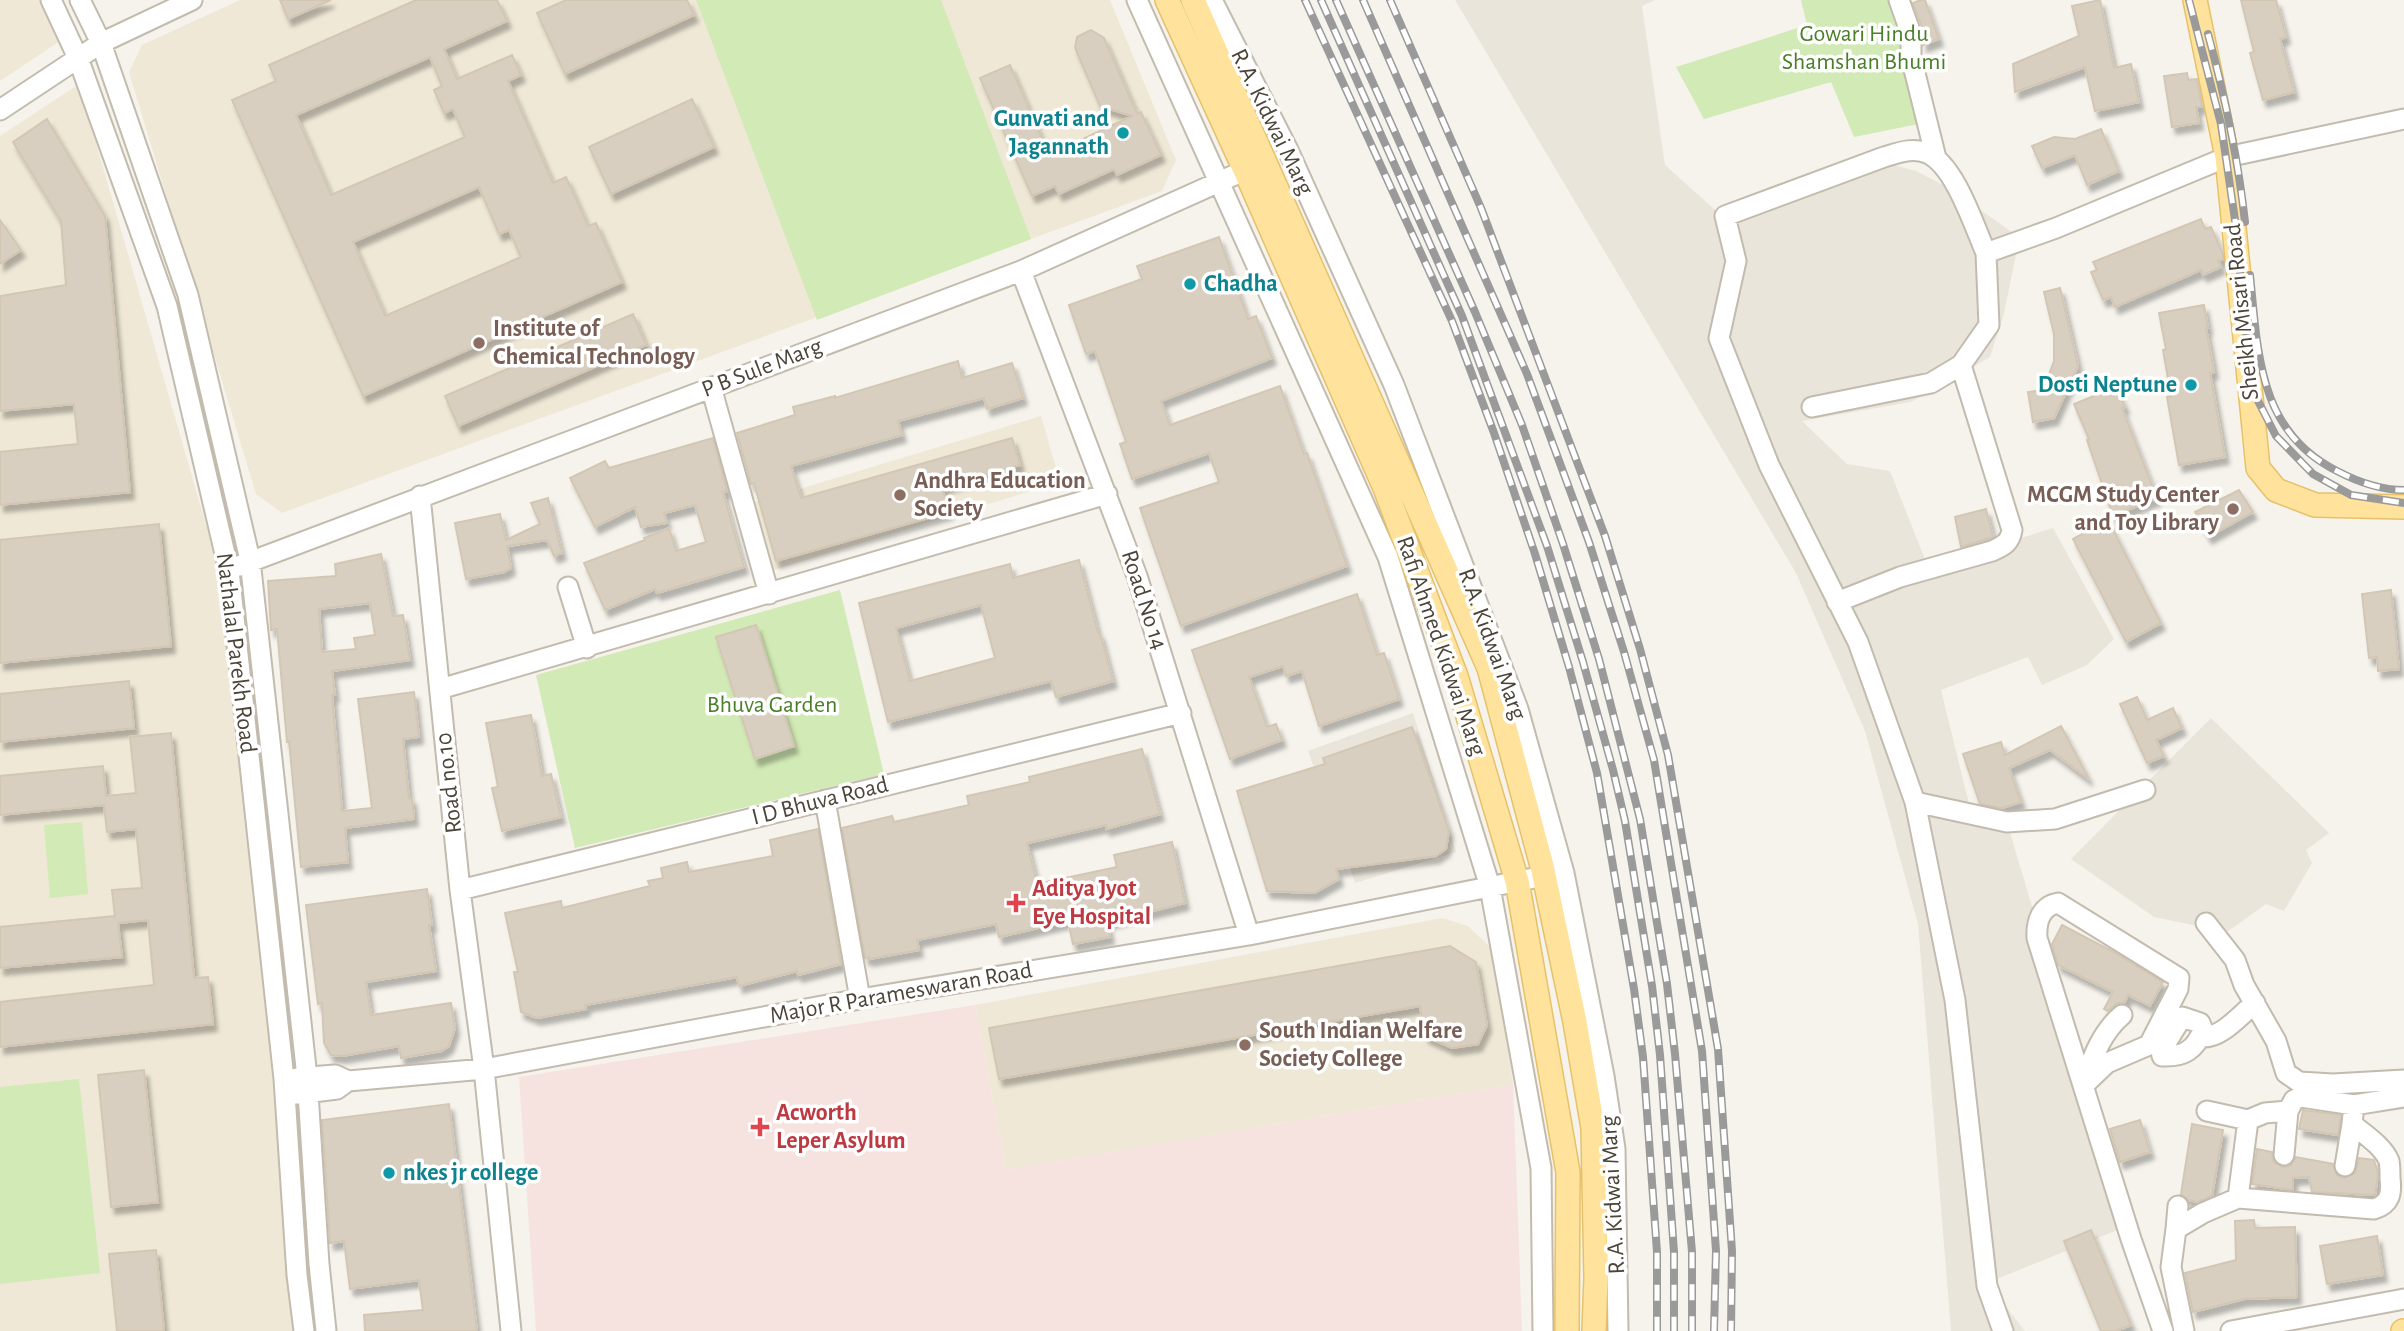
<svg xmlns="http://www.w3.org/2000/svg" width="2404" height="1331" font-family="'Alegreya Sans',sans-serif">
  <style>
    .residential { fill: #eae5da }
    .education { fill: #efe8d6 }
    .medical { fill: #f6e3e0 }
    .green { fill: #d2eab5 }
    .building { fill: #d8cfc1; stroke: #d3c7b4; stroke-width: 2; fill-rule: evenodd; filter: url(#shadow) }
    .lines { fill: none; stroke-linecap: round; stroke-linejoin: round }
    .minor-casing { stroke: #c2bbae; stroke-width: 23 }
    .major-casing { stroke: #e6c16a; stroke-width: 26 }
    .minor { stroke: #fff; stroke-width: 19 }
    .major { stroke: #ffe39c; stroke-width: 23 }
    .rail-casing { stroke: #9a9a9a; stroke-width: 8 }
    .rail { stroke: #fff; stroke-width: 5; stroke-dasharray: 16; stroke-linecap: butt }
    .culture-dot { fill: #0f9aa8; stroke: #fff; stroke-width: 2.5 }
    .education-dot { fill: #8d6e63; stroke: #fff; stroke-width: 2.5 }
    .health-dot { fill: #e0444e; stroke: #fff; stroke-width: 2.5 }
    .labels { text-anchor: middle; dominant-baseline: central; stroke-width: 7; stroke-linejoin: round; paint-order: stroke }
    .park-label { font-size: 24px; fill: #4a7f2a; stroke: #fff }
    .culture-label { font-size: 24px; font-weight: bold; fill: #0d838f; stroke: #fff; text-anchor: end }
    .street-label { font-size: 24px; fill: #4b4439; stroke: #fff }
    .education-label { font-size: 24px; font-weight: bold; fill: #785e54; stroke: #fff; text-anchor: start }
    .health-label { font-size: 24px; font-weight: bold; fill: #be3a42; stroke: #fff; text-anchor: start }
  </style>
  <defs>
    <filter id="shadow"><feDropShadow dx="4" dy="7" stdDeviation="2" flood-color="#0004"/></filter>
  </defs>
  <rect width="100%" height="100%" fill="#f6f3ec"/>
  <!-- residential -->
  <path class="residential" d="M 1455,0 L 1655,0 L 1642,6 L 1665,165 L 1732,225 L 1804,177 L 1883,162 L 1916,171 L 1949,188 L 2016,235 L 2016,255 L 2004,313 L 1990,357 L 1911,402 L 1802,421 L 1847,464 L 1890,471 L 1928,567 L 2053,528 L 2114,639 L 2087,665 L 2042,685 L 2028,657 L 1941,690 L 1971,812 L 2006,819 L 2127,1226 L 1987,1283 L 2025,1331 L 1951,1331 L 1918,924 L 1865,731 L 1796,573 Z
    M 1413,713 L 1456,852 L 1355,883 L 1308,751 Z
    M 2211,718 L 2329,833 L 2306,850 L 2312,863 L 2284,911 L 2266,904 L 2227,932 L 2154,917 L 2071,859 Z"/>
  <!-- education -->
  <path class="education" d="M 0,0 L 49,0 L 66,37 L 0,81 Z
    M 240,0 L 1110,0 L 1176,160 L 1162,191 L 282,513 L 256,494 L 129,72 L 142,45 Z
    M 79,84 L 219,570 L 277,1094 L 296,1331 L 0,1331 L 0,136 Z
    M 1041,416 L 1060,482 L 760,574 L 740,507 Z
    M 1442,918 L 1468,926 L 1494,951 L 1513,1084 L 1006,1170 L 975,1005 Z"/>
  <!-- medical -->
  <path class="medical" d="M 975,1005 L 1006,1170 L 1513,1084 L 1522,1331 L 536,1331 L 519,1077 Z"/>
  <!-- green -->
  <path class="green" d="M 696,0 L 941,0 L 1031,239 L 817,320 Z
    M 1801,0 L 1899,0 L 1933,121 L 1854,137 L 1831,82 L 1704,119 L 1676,67 L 1807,25 Z
    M 840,590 L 884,774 L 575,848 L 536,675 Z
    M 82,822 L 88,894 L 50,898 L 44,825 Z
    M 79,1079 L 100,1273 L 0,1284 L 0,1087 Z"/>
  <!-- building -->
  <path class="building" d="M 280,0 L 331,0 L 288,19 Z
    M 416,0 L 497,0 L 507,21 L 444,49 L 457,79 L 512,55 L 521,75 L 508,81 L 553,183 L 566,177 L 588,226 L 596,223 L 622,282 L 363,396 L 232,100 L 276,81 L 269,65 ZM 430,57 L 442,86 L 434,90 L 444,113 L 453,109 L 465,137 L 331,195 L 296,115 ZM 479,187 L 499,234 L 509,230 L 521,257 L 385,316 L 353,242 Z
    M 566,0 L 687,0 L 694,15 L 565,74 L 537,13 Z
    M 1921,0 L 1925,0 L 1939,39 L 1923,45 L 1923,30 L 1913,3 Z
    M 2100,0 L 2114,68 L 2131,64 L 2139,102 L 2095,111 L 2085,67 L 2015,92 L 2013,64 L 2079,36 L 2072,6 Z
    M 2241,0 L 2276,0 L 2286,37 L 2280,39 L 2294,92 L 2263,100 L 2250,53 L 2254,52 Z
    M 1091,30 L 1104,38 L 1137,114 L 1141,112 L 1161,155 L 1117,175 L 1114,169 L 1059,194 L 1055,186 L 1032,196 L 980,78 L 1010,65 L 1049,155 L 1132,116 L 1100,106 L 1075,48 L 1077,37 Z
    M 2187,73 L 2188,80 L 2197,79 L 2202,107 L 2196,107 L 2199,123 L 2172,127 L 2164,76 Z
    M 692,99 L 714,147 L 611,194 L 589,147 Z
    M 47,119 L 105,216 L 130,492 L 0,505 L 0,452 L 78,444 L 74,404 L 0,411 L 0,296 L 66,285 L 61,221 L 13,142 Z
    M 2101,129 L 2119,171 L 2087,185 L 2075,155 L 2042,168 L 2032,146 L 2054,137 L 2075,139 Z
    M 2201,219 L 2205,229 L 2211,227 L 2223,254 L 2223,259 L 2218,261 L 2221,267 L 2203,275 L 2201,270 L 2115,307 L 2111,297 L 2103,300 L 2091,272 L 2097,270 L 2093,262 Z
    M 0,220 L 21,250 L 0,264 Z
    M 1219,237 L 1248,319 L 1256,316 L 1272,358 L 1161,401 L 1170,425 L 1280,386 L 1304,454 L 1307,453 L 1347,566 L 1181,626 L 1140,508 L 1219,482 L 1209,453 L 1132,479 L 1120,444 L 1126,442 L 1095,351 L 1086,354 L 1069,305 L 1142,279 L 1137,266 Z
    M 2060,288 L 2078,366 L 2054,418 L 2033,422 L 2028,392 L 2043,390 L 2054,361 L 2054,334 L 2044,292 Z
    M 2204,305 L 2208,328 L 2206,328 L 2214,372 L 2210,373 L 2225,457 L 2179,465 L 2167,397 L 2171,396 L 2163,350 L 2166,349 L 2159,313 Z
    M 633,314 L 646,345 L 458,426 L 445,396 Z
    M 958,361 L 962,378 L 1012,363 L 1023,398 L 987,409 L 984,398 L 898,421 L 902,435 L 791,466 L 801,498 L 1012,438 L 1020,465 L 942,487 L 949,512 L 776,561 L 754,483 L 751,484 L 737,433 L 795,415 L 793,407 L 835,396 L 835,398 Z
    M 2116,387 L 2125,407 L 2122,408 L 2157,498 L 2113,516 L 2087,440 L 2089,439 L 2074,404 Z
    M 713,438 L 727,491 L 723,492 L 744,567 L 657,593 L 655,589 L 605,610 L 584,563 L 645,540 L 644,538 L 669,528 L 676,551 L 706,542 L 695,505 L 664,513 L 667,523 L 641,527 L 635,507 L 595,527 L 570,478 L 605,461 L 609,468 Z
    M 2239,490 L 2253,512 L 2208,537 L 2195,512 Z
    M 548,498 L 562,553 L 554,556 L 547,540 L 507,546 L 511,568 L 504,572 L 466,579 L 455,523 L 500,514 L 506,540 L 540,524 L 531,503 Z
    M 1986,509 L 1993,537 L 1961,547 L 1955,517 Z
    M 2108,520 L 2161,623 L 2126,642 L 2073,539 Z
    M 159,524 L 171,646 L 0,663 L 0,540 Z
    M 381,554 L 393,616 L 403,615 L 410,660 L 332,671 L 335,695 L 332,695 L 342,811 L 372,808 L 358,699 L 414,692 L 419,737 L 403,739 L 409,799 L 412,798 L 414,819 L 345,828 L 348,862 L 301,867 L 289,741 L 287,742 L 277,629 L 271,630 L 268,581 L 336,576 L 335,564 ZM 370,603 L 375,635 L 354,638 L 356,649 L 322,652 L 319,609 Z
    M 1079,560 L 1098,633 L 1100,633 L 1113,681 L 1056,697 L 1051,681 L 888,722 L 859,603 L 1010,564 L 1013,578 ZM 981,605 L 995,658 L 910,681 L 896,628 Z
    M 2391,590 L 2399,669 L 2378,671 L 2377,657 L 2369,658 L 2362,594 Z
    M 1357,594 L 1377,655 L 1384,653 L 1399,699 L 1319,726 L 1302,671 L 1286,676 L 1283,666 L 1249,677 L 1267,727 L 1276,724 L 1282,740 L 1230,759 L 1192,650 Z
    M 756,625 L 794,746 L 755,759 L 716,637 Z
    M 129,681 L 134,728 L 0,742 L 0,694 Z
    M 2137,697 L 2147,720 L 2173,708 L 2182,728 L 2156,740 L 2164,756 L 2147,763 L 2120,704 Z
    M 531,715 L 542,776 L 551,774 L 561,817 L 502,831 L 492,788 L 498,787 L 486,723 Z
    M 2061,726 L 2089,779 L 2050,750 L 2009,768 L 2021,802 L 2002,808 L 1980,804 L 1963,754 L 2001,742 L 2005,755 Z
    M 1412,727 L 1449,831 L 1446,849 L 1436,856 L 1336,869 L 1339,879 L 1314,893 L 1267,891 L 1237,791 L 1325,764 L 1323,758 Z
    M 171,733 L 194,978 L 208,977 L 213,1024 L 0,1047 L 0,1002 L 154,985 L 148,920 L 118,923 L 122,957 L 0,968 L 0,927 L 115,916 L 112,890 L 142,888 L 136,829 L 107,832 L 104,805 L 0,815 L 0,776 L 103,766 L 106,796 L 136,793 L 130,737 Z
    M 1142,749 L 1160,814 L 1106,829 L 1106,825 L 1027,843 L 1037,884 L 1117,867 L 1114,855 L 1172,842 L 1185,903 L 1107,922 L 1110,937 L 1073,944 L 1068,921 L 999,937 L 996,924 L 917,940 L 919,950 L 869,959 L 869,957 L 865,958 L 842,828 L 892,816 L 894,822 L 969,805 L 967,796 L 1030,782 L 1029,777 Z
    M 818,829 L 841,964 L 798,975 L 797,971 L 739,986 L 737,977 L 585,1005 L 586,1009 L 537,1018 L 521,1012 L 514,972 L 518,972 L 505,913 L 561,901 L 562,908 L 650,886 L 648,881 L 663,878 L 661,868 L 687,862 L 689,872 L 773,856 L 770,840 Z
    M 427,889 L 432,925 L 429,925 L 436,971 L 366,982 L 371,1015 L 451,1003 L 455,1028 L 449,1046 L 441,1051 L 401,1058 L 399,1046 L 342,1056 L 331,1055 L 324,1043 L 322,1003 L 318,1004 L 306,905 Z
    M 2062,925 L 2112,951 L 2163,982 L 2150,1006 L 2128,995 L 2124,1003 L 2118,1003 L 2108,1011 L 2104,1009 L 2113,992 L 2058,965 L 2052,944 Z
    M 1450,946 L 1476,962 L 1487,1025 L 1478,1044 L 1452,1048 L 1425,1036 L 1420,1006 L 999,1079 L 989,1028 Z
    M 144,1070 L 158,1202 L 111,1207 L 98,1075 Z
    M 449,1104 L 477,1331 L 365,1331 L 364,1315 L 423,1310 L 419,1280 L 350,1289 L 344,1241 L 330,1243 L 322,1120 Z
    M 2303,1110 L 2341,1115 L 2338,1135 L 2299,1129 Z
    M 2140,1120 L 2150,1152 L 2120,1162 L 2110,1129 Z
    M 2192,1124 L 2223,1130 L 2212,1196 L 2198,1202 L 2189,1200 L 2181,1194 Z
    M 2257,1149 L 2272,1152 L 2273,1161 L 2282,1167 L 2290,1166 L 2296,1157 L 2333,1164 L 2337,1175 L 2344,1178 L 2355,1173 L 2359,1158 L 2374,1160 L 2378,1174 L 2375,1195 L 2312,1192 L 2309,1177 L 2293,1178 L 2293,1190 L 2252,1184 Z
    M 2254,1220 L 2255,1228 L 2295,1227 L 2297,1297 L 2244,1299 L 2193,1312 L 2185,1273 L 2236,1260 L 2235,1221 Z
    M 2091,1230 L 2131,1325 L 2116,1331 L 2101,1331 L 2064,1241 Z
    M 2377,1236 L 2383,1275 L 2327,1284 L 2320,1246 Z
    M 156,1250 L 164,1331 L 117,1331 L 109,1254 Z"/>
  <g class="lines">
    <defs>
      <path id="minor" d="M 51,0 L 78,58 L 167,306 L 229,571 L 284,1079 L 297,1275 L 304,1331
        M 80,0 L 101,43 L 188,295 L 250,560 L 307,1077 L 319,1264 L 326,1331
        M 1137,0 L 1388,557 L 1490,887 L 1541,1168 L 1543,1331
        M 1212,0 L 1288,150 L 1394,385 L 1518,709 L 1564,873 L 1604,1076 L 1615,1149 L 1618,1331
        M 1899,0 L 1911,34 L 1911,57 L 1936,158
        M 0,110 L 101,43 L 192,0
        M 1021,271 L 1137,576 L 1249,935
        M 711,387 L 769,594
        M 1812,407 L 1931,383 L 1961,365 L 1989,325 L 1986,253
        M 420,496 L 460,890 L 484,1069 L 511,1331
        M 239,566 L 1021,271 L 1259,164
        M 568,587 L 587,648
        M 1837,602 L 1900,577 L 1992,551 C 2003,546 2010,543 2012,530 L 1961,365
        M 440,689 L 1107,494
        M 825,800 L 860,999
        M 1915,802 L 2007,822 L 2055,819 L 2145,790
        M 460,890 L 1181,713
        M 2206,923 L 2235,960 L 2244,985 L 2276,1041 L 2286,1073 L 2299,1082 L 2333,1084 L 2404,1080
        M 2182,1017 L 2200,1023 L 2203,1030 C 2195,1050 2184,1057 2162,1056 L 2161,1051 Z
        M 2201,1037 C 2221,1039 2240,1015 2255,1003
        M 297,1078 L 335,1075 L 348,1081 L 484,1069 L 860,999 L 1249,935 L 1559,873
        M 2085,1080 C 2093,1056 2102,1032 2122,1015
        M 2084,1085 L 2107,1063 L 2149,1045 L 2178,989 L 2179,978 L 2058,903 C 2041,906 2036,922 2037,938 L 2131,1239 L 2163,1331
        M 297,1094 L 337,1089 L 348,1081
        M 2354,1105 L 2404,1097
        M 2207,1111 L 2248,1120
        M 2284,1155 L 2288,1111
        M 2345,1166 L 2352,1124
        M 2176,1229 L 2178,1206
        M 2003,1331 L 1987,1286 L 1955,1000 L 1915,802 L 1858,642 L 1769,465 L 1719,338 L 1736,261 L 1725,216 L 1884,157 C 1898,153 1912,147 1927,153 C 1955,165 1974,226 1986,253 L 2056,228 L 2227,157 L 2404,119
        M 2184,1331 L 2171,1267 L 2176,1229 L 2203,1213 L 2238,1198 L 2374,1209 C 2390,1204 2392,1194 2390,1178 C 2390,1173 2390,1165 2389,1161 C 2383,1146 2364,1134 2352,1124 L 2354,1105 L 2301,1097 L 2294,1100 L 2288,1111 L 2265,1113 L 2248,1120 L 2238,1198
        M 2231,1331 L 2404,1299"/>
      <path id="major" d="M 1167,0 L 1245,170 L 1385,488 L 1456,676 L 1517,881 L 1568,1172 L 1567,1331
        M 1193,0 L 1489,668 L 1542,866 L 1575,1022 L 1593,1128 L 1596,1278 L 1594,1331
        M 2195,0 L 2227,157 L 2258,468 L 2276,490 L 2315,505 L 2404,507
        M 2403,1331 L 2404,1331"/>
    </defs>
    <!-- minor casing -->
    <use href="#minor" class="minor-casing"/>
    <!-- major casing -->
    <use href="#major" class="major-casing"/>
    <!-- minor -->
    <use href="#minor" class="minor"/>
    <!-- major -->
    <use href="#major" class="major"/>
    <defs>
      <path id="rail" d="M 1305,0 L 1452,321 L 1494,433 L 1535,554 L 1569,667 L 1597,773 L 1634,989 L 1643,1057 L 1657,1252 L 1657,1331
        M 1321,0 L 1462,316 L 1547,546 L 1583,662 L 1613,770 L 1625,821 L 1652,986 L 1660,1055 L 1674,1252 L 1674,1331
        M 1336,0 L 1475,312 L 1522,425 L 1563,544 L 1599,659 L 1640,819 L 1667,984 L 1675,1054 L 1692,1252 L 1692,1331
        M 1363,0 L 1527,374 L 1589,542 L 1624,652 L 1654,760 L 1702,1051 L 1716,1251 L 1714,1331
        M 1390,0 L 1481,208 L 1605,536 L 1640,649 L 1668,755 L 1718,1049 L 1732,1251 L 1731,1331
        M 2189,0 L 2221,124 L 2235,220 L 2248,353 L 2256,397 L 2276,436 L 2313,474 L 2351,495 L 2404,503
        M 2208,34 C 2225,97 2238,158 2245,222
        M 2250,275 C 2258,352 2258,432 2337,471 C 2358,482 2380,490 2404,490"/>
    </defs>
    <!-- rail casing -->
    <use href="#rail" class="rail-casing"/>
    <!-- rail -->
    <use href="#rail" class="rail"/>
  </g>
  <!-- markers -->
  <g class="culture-dot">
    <circle cx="1123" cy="133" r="7"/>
    <circle cx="1190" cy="284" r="7"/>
    <circle cx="2191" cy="385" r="7"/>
    <circle cx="389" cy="1173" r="7"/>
  </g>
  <g class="education-dot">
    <circle cx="479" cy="343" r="7"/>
    <circle cx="900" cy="495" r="7"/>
    <circle cx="2233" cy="509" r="7"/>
    <circle cx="1245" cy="1045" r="7"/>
  </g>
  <g class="health-dot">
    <path d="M1012.5 892.5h7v7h7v7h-7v7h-7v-7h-7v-7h7z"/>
    <path d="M756.5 1116.5h7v7h7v7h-7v7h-7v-7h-7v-7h7z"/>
  </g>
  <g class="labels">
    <!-- park labels -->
    <g class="park-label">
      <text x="1864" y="34">Gowari Hindu<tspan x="1864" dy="28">Shamshan Bhumi</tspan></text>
      <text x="772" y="705">Bhuva Garden</text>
    </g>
    <!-- culture labels -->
    <g class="culture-label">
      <text x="1109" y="119">Gunvati and<tspan x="1109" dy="28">Jagannath</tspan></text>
      <text x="1204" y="284" text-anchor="start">Chadha</text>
      <text x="2177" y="385">Dosti Neptune</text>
      <text x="403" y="1173" text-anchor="start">nkes jr college</text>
    </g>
    <!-- street labels -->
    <g class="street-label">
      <text transform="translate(1272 122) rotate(64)">R.A. Kidwai Marg</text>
      <text transform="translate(2242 312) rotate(-96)">Sheikh Misari Road</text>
      <text transform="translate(762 368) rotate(-21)">P B Sule Marg</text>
      <text transform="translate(1144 600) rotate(72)">Road No 14</text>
      <text transform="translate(1492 644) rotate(70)">R.A. Kidwai Marg</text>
      <text transform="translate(1441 646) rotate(71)">Rafi Ahmed Kidwai Marg</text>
      <text transform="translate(236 653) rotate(83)">Nathalal Parekh Road</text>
      <text transform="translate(449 783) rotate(-96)">Road no.10</text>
      <text transform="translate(820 801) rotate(-14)">I D Bhuva Road</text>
      <text transform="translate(901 993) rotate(-10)">Major R Parameswaran Road</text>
      <text transform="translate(1613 1195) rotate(-93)">R.A. Kidwai Marg</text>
    </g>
    <!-- education labels -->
    <g class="education-label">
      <text x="493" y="329">Institute of<tspan x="493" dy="28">Chemical Technology</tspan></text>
      <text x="914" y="481">Andhra Education<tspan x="914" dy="28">Society</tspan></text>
      <text x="2219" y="495" text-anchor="end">MCGM Study Center<tspan x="2219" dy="28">and Toy Library</tspan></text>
      <text x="1259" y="1031">South Indian Welfare<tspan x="1259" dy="28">Society College</tspan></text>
    </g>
    <!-- health labels -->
    <g class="health-label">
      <text x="1032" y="889">Aditya Jyot<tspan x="1032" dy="28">Eye Hospital</tspan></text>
      <text x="776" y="1113">Acworth<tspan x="776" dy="28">Leper Asylum</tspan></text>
    </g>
  </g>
</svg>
